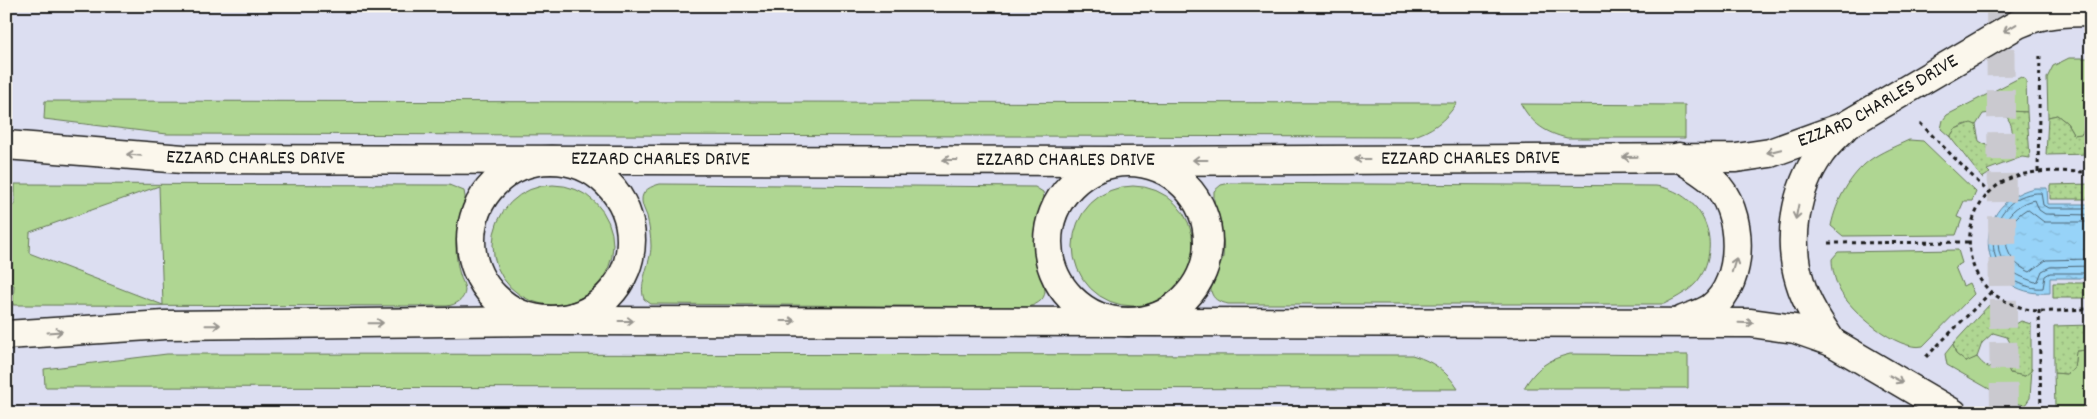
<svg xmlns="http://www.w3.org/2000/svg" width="2097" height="419" font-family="Dekko,sans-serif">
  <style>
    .built { fill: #dcdef1 }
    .grass { fill: #afd692; stroke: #667957; fill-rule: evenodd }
    .park { fill: url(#park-dots); stroke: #667957 }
    .water { fill: url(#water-ripples); stroke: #668aa0 }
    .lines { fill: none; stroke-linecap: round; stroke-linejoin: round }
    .shore { stroke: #4d6574; stroke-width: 1 }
    .major-tunnel { stroke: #cac9cf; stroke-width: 28; stroke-dasharray: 28 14; stroke-linecap: butt }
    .minor-casing { stroke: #1c1c1c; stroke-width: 31 }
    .path { stroke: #1c1c1c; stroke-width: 3; stroke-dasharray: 4 4; stroke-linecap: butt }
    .minor { stroke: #fbf7ec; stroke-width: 28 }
    .oneway { stroke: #97948e }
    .labels { text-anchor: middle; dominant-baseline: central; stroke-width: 4; stroke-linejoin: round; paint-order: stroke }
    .street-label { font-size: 20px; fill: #1c1c1c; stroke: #fbf7ec }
  </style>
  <defs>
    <pattern id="park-dots" width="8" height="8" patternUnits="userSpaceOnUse" patternTransform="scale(1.25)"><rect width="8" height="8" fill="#afd692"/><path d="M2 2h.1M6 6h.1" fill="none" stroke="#96b77d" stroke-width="1.8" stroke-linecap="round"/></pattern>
    <pattern id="water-ripples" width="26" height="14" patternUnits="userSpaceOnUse" patternTransform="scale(1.25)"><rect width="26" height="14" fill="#97d3f8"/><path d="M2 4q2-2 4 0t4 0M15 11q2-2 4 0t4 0" fill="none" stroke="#82b5d4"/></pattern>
  </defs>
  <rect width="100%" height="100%" fill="#e9e8ef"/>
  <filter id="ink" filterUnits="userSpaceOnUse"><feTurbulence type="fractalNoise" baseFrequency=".02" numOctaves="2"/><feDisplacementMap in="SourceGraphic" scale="10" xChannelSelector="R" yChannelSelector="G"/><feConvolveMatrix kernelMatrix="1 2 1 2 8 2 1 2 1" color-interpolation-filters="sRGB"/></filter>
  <g filter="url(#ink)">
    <!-- built -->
    <path class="built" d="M 6,6 L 2091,6 L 2091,413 L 6,413 Z"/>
    <!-- grass -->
    <path class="grass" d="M 2069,58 L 2091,58 L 2091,117 L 2087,119 L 2082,134 L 2074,135 L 2067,123 L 2057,115 L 2048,117 L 2047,78 L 2053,66 Z
      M 2021,77 L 2026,80 L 2027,112 L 2008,111 L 2005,115 L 1998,112 L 1983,114 L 1976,125 C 1965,121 1955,128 1950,137 L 1941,129 L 1943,120 L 1947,115 Z
      M 45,101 L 1457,103 C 1445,121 1432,131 1411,137 L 167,134 L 44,119 Z
      M 1521,104 L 1685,105 L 1685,138 L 1567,138 C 1546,133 1532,124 1521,104 Z
      M 1909,140 L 1923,141 L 1976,192 L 1972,201 L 1964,201 L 1957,217 L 1962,219 L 1956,235 L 1843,236 L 1831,226 C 1836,201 1850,175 1870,160 C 1881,152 1896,146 1909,140 Z
      M 1230,183 L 1656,186 C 1699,192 1723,236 1701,276 C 1694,289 1676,298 1664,304 L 1228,304 C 1221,302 1215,301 1212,294 C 1207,282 1221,268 1223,257 C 1227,234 1212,213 1214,191 L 1221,185 Z
      M 15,184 L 449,185 L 464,191 C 469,207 456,227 456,244 C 456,255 457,265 460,275 C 461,279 465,285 465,290 C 465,300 455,305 447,306 L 13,305 L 14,285 L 6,284 L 6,207 L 15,205 ZM 159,186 L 163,305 L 29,253 L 30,232 Z
      M 660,184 L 1035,187 L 1043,192 C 1048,208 1036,228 1035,245 C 1035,263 1044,278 1045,291 C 1045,301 1034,306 1026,307 L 651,304 L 644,299 C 638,283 651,264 651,246 C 651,236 649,226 647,216 C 645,211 642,205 642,201 C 641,190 652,186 660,184 Z
      M493 245a60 60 0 1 1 120 0a60 60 0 1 1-120 0Z
      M1073 246a60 60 0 1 1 120 0a60 60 0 1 1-120 0Z
      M 1958,250 L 1962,263 L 1955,267 L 1963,286 L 1969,283 L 1974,294 L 1923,346 C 1898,352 1850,311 1839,289 C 1835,280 1832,269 1832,259 L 1838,252 Z
      M 1953,344 L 1956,354 L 1966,361 L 1977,357 C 1986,369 1993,370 2008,368 L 2010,373 L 2025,376 L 2032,368 L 2030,398 L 2025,405 L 2014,403 L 1947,365 L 1945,354 Z
      M 2086,350 L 2091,361 L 2091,413 L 2060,413 L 2055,406 L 2054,373 L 2067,374 L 2074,369 L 2076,351 Z
      M 167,354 L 1412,355 C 1432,361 1446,370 1458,389 L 45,387 L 44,369 Z
      M 1570,354 L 1688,355 L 1688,388 L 1524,388 C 1535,369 1548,359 1570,354 Z"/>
    <!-- park -->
    <path class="park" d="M 2008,111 L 2027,112 L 2030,158 L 2022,157 L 1987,170 L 1990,173 L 1982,178 L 1950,137 L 1955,129 L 1971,123 L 1976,125 L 1979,141 C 2004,158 2023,135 2005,115 Z
      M 2057,115 L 2067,123 L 2074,135 L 2082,134 L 2087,119 L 2091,117 L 2091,154 L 2046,155 L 2048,117 Z
      M 2091,184 L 2091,199 L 2050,199 L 2050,185 Z
      M 2053,283 L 2091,283 L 2091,298 L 2053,298 Z
      M 1990,304 L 2001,312 L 1998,317 L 2016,324 L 2021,321 L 2031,324 L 2031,371 L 2025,376 L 2010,373 L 2008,368 C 2014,356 2014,349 2007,337 L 1993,333 L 1982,343 L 1977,357 L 1966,362 L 1956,354 L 1953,344 Z
      M 2091,325 L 2091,361 L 2086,350 L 2076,351 L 2074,369 L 2067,374 L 2054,373 L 2054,326 Z"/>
    <!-- water -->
    <path class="water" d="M 2034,188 L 2047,188 L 2048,204 L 2091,204 L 2091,278 L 2050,278 L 2050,293 C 1977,299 1965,205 2034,188 Z"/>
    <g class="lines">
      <!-- shore -->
      <path class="shore" d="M 2091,208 L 2048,208 L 2043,205 L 2041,193 C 1994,191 1974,260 2017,282 C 2026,286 2033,289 2043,288 L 2045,276 L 2050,273 L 2091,273
        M 2091,215 L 2045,214 L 2039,210 L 2035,200 C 2008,203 1987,241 2005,264 C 2012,274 2024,278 2035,282 L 2038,281 L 2042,271 L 2050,267 L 2091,266
        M 2091,222 L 2044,222 L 2027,209 C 1999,226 1999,259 2030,272 L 2046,260 L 2091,259"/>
      <!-- major-tunnel -->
      <path class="major-tunnel" d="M 2000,6 L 2004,413"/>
      <defs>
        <g id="minor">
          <path id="s1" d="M 6,145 L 183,159 L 1118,161 L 1736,158 L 1770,153 L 1845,126 L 2018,24 C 2042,13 2064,12 2091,12"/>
          <path d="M 1679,157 C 1690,165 1703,172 1713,181 C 1744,209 1746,282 1711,308 C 1704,313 1692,316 1683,320"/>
          <circle cx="551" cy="240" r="80"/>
          <circle cx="1128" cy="242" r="80"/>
          <path d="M 6,335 L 165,325 L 548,321 L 1751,323 L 1795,329 L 1832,342 L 1953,413"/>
          <path d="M 1832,342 C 1820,324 1806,303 1800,282 C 1787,241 1795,189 1820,154 C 1826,145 1835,137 1843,129"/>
        </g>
      </defs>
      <!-- minor casing -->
      <use href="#minor" class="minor-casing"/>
      <!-- path -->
      <path class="path" d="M 1920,123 L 1989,193
        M 2038,172 L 2040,52
        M 2091,172 C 2062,172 2027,167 2001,183 C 1967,205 1958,256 1986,287 C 1995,298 2013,305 2026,309 C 2045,314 2071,309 2091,309
        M 1828,243 L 1970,242
        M 2039,310 L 2041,413
        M 1926,357 L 1991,292"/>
      <!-- minor -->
      <use href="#minor" class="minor"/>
    </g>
    <!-- one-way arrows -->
    <defs><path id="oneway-shaft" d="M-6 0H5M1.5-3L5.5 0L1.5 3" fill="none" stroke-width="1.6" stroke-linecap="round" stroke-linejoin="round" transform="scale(1.25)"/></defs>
    <g class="oneway">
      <use href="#oneway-shaft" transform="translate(2010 28) rotate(149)"/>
      <use href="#oneway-shaft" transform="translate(1774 151) rotate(166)"/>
      <use href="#oneway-shaft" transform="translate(134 155) rotate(-175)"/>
      <use href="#oneway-shaft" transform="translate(1630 157) rotate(179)"/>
      <use href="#oneway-shaft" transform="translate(1362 159) rotate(180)"/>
      <use href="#oneway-shaft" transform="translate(950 160) rotate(-180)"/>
      <use href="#oneway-shaft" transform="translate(1200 160) rotate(180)"/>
      <use href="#oneway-shaft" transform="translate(1797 212) rotate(101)"/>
      <use href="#oneway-shaft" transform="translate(1734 265) rotate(-73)"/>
      <use href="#oneway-shaft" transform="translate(626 321)"/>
      <use href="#oneway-shaft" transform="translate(788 321)"/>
      <use href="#oneway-shaft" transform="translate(376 323) rotate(-1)"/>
      <use href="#oneway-shaft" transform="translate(1746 323) rotate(2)"/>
      <use href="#oneway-shaft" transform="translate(213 325) rotate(-1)"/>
      <use href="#oneway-shaft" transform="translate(55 332) rotate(-4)"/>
      <use href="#oneway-shaft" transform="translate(1896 379) rotate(30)"/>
    </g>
  </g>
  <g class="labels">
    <!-- street labels -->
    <g class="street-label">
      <text stroke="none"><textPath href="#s1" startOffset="1885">EZZARD CHARLES DRIVE</textPath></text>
      <text stroke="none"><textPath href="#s1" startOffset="250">EZZARD CHARLES DRIVE</textPath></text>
      <text stroke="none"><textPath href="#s1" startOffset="1465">EZZARD CHARLES DRIVE</textPath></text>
      <text stroke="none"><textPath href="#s1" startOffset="655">EZZARD CHARLES DRIVE</textPath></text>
      <text stroke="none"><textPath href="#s1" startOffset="1060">EZZARD CHARLES DRIVE</textPath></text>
    </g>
  </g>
  <!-- margin -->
  <rect width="2097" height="419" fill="none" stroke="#fbf7ec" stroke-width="25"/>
  <rect x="12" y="12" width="2072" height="394" fill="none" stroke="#1c1c1c" stroke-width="2" filter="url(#ink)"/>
</svg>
